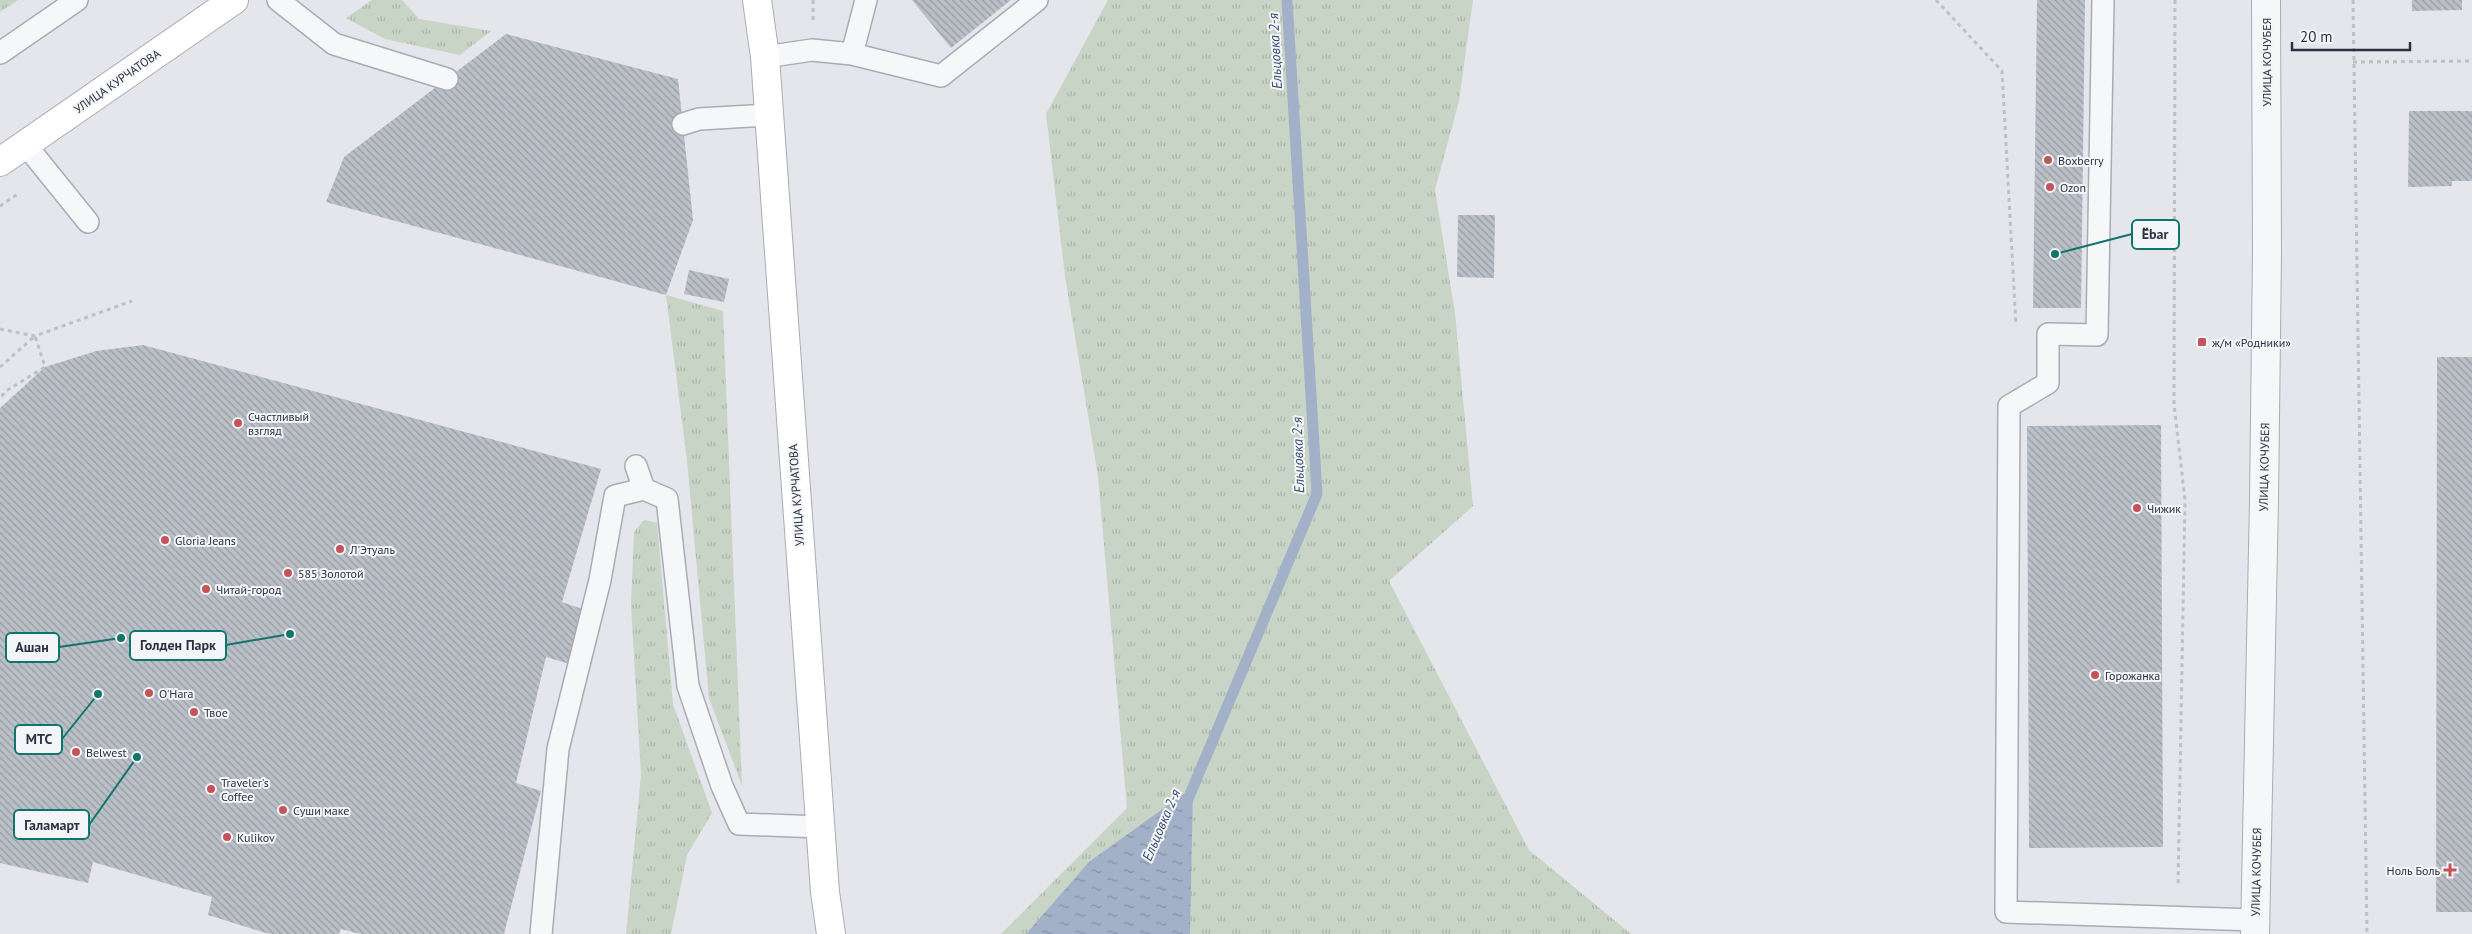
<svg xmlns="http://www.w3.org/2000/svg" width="2472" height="934" font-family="'PT Sans',sans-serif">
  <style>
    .grass { fill: url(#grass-tufts) }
    .water { fill: url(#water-ripples) }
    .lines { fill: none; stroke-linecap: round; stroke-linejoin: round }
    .stream { stroke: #a2b1c8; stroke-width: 11 }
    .building { fill: url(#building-back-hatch) }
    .service-casing { stroke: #a9acb5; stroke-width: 24 }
    .tertiary-casing { stroke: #a9acb5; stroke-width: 30 }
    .secondary-casing { stroke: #a9acb5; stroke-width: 30 }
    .path { stroke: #bec0c6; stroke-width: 3; stroke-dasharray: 4 4; stroke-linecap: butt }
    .service { stroke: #f6f7f9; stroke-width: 21 }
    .tertiary { stroke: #f6f7f9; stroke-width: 28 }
    .secondary { stroke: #fff; stroke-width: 28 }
    .poi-dot { fill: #c5545a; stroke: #f4f5f8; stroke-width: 2 }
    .labels { text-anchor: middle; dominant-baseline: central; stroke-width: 4; stroke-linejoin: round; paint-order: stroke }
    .street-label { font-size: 12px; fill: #2d3242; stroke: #f4f5f8 }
    .poi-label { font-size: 12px; fill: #2d3242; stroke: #f4f5f8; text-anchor: start }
    .water-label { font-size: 14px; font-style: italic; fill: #3a4e73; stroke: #f4f5f8 }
    .leader { fill: none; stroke: #0f766e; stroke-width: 2 }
    .callout-dot { fill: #0f766e; stroke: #f4f5f8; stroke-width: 2 }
    .callout { fill: #f4f5f8; stroke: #0f766e; stroke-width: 2 }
    .callout-label { font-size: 14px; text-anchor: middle; font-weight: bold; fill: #2d3242 }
  </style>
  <defs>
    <pattern id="grass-tufts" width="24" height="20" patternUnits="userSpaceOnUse" patternTransform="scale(1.25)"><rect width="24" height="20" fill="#c8d4c6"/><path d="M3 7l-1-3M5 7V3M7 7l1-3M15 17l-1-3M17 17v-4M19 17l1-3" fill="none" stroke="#acb6ab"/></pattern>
    <pattern id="water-ripples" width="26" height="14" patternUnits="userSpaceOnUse" patternTransform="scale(1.25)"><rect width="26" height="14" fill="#a2b1c8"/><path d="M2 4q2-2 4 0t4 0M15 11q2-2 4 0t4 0" fill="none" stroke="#8491a4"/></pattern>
    <pattern id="building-back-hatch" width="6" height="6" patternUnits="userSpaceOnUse" patternTransform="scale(1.25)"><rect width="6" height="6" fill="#bbbfc7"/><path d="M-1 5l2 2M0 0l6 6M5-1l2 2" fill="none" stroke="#989ca3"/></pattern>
  </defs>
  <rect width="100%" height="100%" fill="#e4e6eb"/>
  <!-- grass -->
  <path class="grass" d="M 0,0 L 18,0 L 0,12 Z
    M 372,0 L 402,0 L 419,19 L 491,31 L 460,55 L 385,39 L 346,18 Z
    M 1108,0 L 1473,0 L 1459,101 L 1435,190 L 1455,313 L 1473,506 L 1389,581 L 1529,850 L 1631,934 L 1001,934 L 1127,808 L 1098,476 L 1065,276 L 1046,114 Z
    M 666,295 L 723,311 L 742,786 L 709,698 L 687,461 Z
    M 644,520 L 657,523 L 673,704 L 712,813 L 687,855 L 671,934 L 626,934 L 641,775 L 631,605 L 634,532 Z"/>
  <!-- water -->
  <path class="water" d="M 1193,787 L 1190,934 L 1026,934 L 1089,862 Z"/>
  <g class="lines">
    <!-- stream -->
    <path class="stream" d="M 1188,799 L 1317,494 L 1287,0"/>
  </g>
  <!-- building -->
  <path class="building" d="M 912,0 L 1011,0 L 951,48 Z
    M 2037,0 L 2085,0 L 2081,308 L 2033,308 Z
    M 2412,0 L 2462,0 L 2462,10 L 2412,11 Z
    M 506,34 L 678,79 L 693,220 L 666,295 L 326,202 L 344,157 Z
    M 2409,111 L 2472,111 L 2472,181 L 2452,181 L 2452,186 L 2408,187 Z
    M 1458,215 L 1495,215 L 1494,278 L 1457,277 Z
    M 689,270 L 729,279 L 724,302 L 684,294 Z
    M 143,345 L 601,469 L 562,602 L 588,611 L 570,664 L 546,657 L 516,783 L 541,791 L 504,934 L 360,934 L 341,929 L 339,934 L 269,934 L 208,915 L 212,897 L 93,862 L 88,883 L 0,863 L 0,408 L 45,367 L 96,351 Z
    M 2437,357 L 2472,357 L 2472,912 L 2436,912 Z
    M 2161,425 L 2163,847 L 2029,848 L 2027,426 Z"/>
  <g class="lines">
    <defs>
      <path id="service" d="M 278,0 L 334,44 L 447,79
        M 2103,0 L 2097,335 L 2048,334 L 2048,383 L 2009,406 L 2006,912 L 2255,920
        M 0,53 L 77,0
        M 852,54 L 866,0
        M 765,57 L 812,50 L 852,54 L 941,76 L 1037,0
        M 683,124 L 699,119 L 769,115
        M 25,144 L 88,222
        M 636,466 L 644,489 L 667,499 L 688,686 L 722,786 L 739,824 L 820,827
        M 541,934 L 558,749 L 600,580 L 615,496 L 644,489"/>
      <path id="tertiary" d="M 2255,934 L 2264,500 L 2267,253 L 2266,0"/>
      <path id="secondary" d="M 757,0 L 765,57 L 825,892 L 831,934
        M 0,162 L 234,0"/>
    </defs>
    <!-- service casing -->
    <use href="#service" class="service-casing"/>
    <!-- tertiary casing -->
    <use href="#tertiary" class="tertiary-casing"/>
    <!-- secondary casing -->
    <use href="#secondary" class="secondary-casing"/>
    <!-- path -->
    <path class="path" d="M 1936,0 L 2002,71 L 2016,326
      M 2175,0 L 2174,404 L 2185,500 L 2178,886
      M 2353,0 L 2367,934
      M 813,20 L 813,0
      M 2353,62 L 2472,61
      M 0,206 L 18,194
      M 0,329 L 35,336 L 132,301
      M 0,367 L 35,336 L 45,367 L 6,391 L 0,398"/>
    <!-- service -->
    <use href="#service" class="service"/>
    <!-- tertiary -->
    <use href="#tertiary" class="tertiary"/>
    <!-- secondary -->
    <use href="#secondary" class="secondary"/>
  </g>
  <!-- markers -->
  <g class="poi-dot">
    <circle cx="2048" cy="160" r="5"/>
    <circle cx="2050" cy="187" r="5"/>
    <rect x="2197" y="337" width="10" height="10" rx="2.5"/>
    <circle cx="238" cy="423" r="5"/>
    <circle cx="2137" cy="508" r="5"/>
    <circle cx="165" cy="540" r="5"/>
    <circle cx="340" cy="549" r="5"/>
    <circle cx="288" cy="573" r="5"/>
    <circle cx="206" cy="589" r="5"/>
    <circle cx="2095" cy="675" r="5"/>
    <circle cx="149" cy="693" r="5"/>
    <circle cx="194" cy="712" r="5"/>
    <circle cx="76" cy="752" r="5"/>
    <circle cx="211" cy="789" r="5"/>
    <circle cx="283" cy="810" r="5"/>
    <circle cx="227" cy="837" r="5"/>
    <path d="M2447.5 862.5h5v5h5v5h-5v5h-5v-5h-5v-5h5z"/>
  </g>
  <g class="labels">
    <!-- street labels -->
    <g class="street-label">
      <text transform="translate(2266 62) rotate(-90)">УЛИЦА КОЧУБЕЯ</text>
      <text transform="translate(117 81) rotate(-35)">УЛИЦА КУРЧАТОВА</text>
      <text transform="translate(2264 467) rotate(-89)">УЛИЦА КОЧУБЕЯ</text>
      <text transform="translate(796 495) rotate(-94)">УЛИЦА КУРЧАТОВА</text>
      <text transform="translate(2256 872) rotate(-89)">УЛИЦА КОЧУБЕЯ</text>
    </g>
    <!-- poi labels -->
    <g class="poi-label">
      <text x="2058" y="160">Boxberry</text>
      <text x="2060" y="187">Ozon</text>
      <text x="2212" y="342">ж/м «Родники»</text>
      <text x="248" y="416">Счастливый<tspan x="248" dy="14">взгляд</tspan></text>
      <text x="2147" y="508">Чижик</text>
      <text x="175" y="540">Gloria Jeans</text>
      <text x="350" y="549">Л'Этуаль</text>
      <text x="298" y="573">585 Золотой</text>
      <text x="216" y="589">Читай-город</text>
      <text x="2105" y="675">Горожанка</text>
      <text x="159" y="693">O'Hara</text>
      <text x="204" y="712">Твое</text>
      <text x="86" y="752">Belwest</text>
      <text x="221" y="782">Traveler's<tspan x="221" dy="14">Coffee</tspan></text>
      <text x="293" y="810">Суши маке</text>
      <text x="237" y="837">Kulikov</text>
      <text x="2440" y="870" text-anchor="end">Ноль Боль</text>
    </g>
    <!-- water labels -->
    <g class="water-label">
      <text transform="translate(1275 51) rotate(-93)">Ельцовка 2-я</text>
      <text transform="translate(1298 455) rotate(-92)">Ельцовка 2-я</text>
      <text transform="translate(1161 825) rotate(-67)">Ельцовка 2-я</text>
    </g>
  </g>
  <!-- callouts -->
  <path class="leader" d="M2055 254L2132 234M290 634L226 645M121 638L59 647M98 694L62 739M137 757L89 825"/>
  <g class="callout-dot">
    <circle cx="2055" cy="254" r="5"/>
    <circle cx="290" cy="634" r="5"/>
    <circle cx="121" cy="638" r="5"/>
    <circle cx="98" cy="694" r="5"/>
    <circle cx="137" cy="757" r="5"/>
  </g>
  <g class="callout">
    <rect x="2132" y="220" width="47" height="29" rx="5"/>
    <rect x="130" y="631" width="96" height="29" rx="5"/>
    <rect x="6" y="633" width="53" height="29" rx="5"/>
    <rect x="15" y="725" width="47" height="29" rx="5"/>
    <rect x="14" y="810" width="75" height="29" rx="5"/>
  </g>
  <g class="callout-label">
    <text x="2155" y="239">Ёbar</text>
    <text x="178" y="650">Голден Парк</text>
    <text x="32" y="652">Ашан</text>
    <text x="39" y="744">МТС</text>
    <text x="52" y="830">Галамарт</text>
  </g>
  <!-- scale -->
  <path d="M2292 42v8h118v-8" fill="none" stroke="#2d3242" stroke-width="2.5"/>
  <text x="2300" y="42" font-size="15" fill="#2d3242" stroke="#f4f5f8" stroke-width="4" paint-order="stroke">20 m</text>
</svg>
